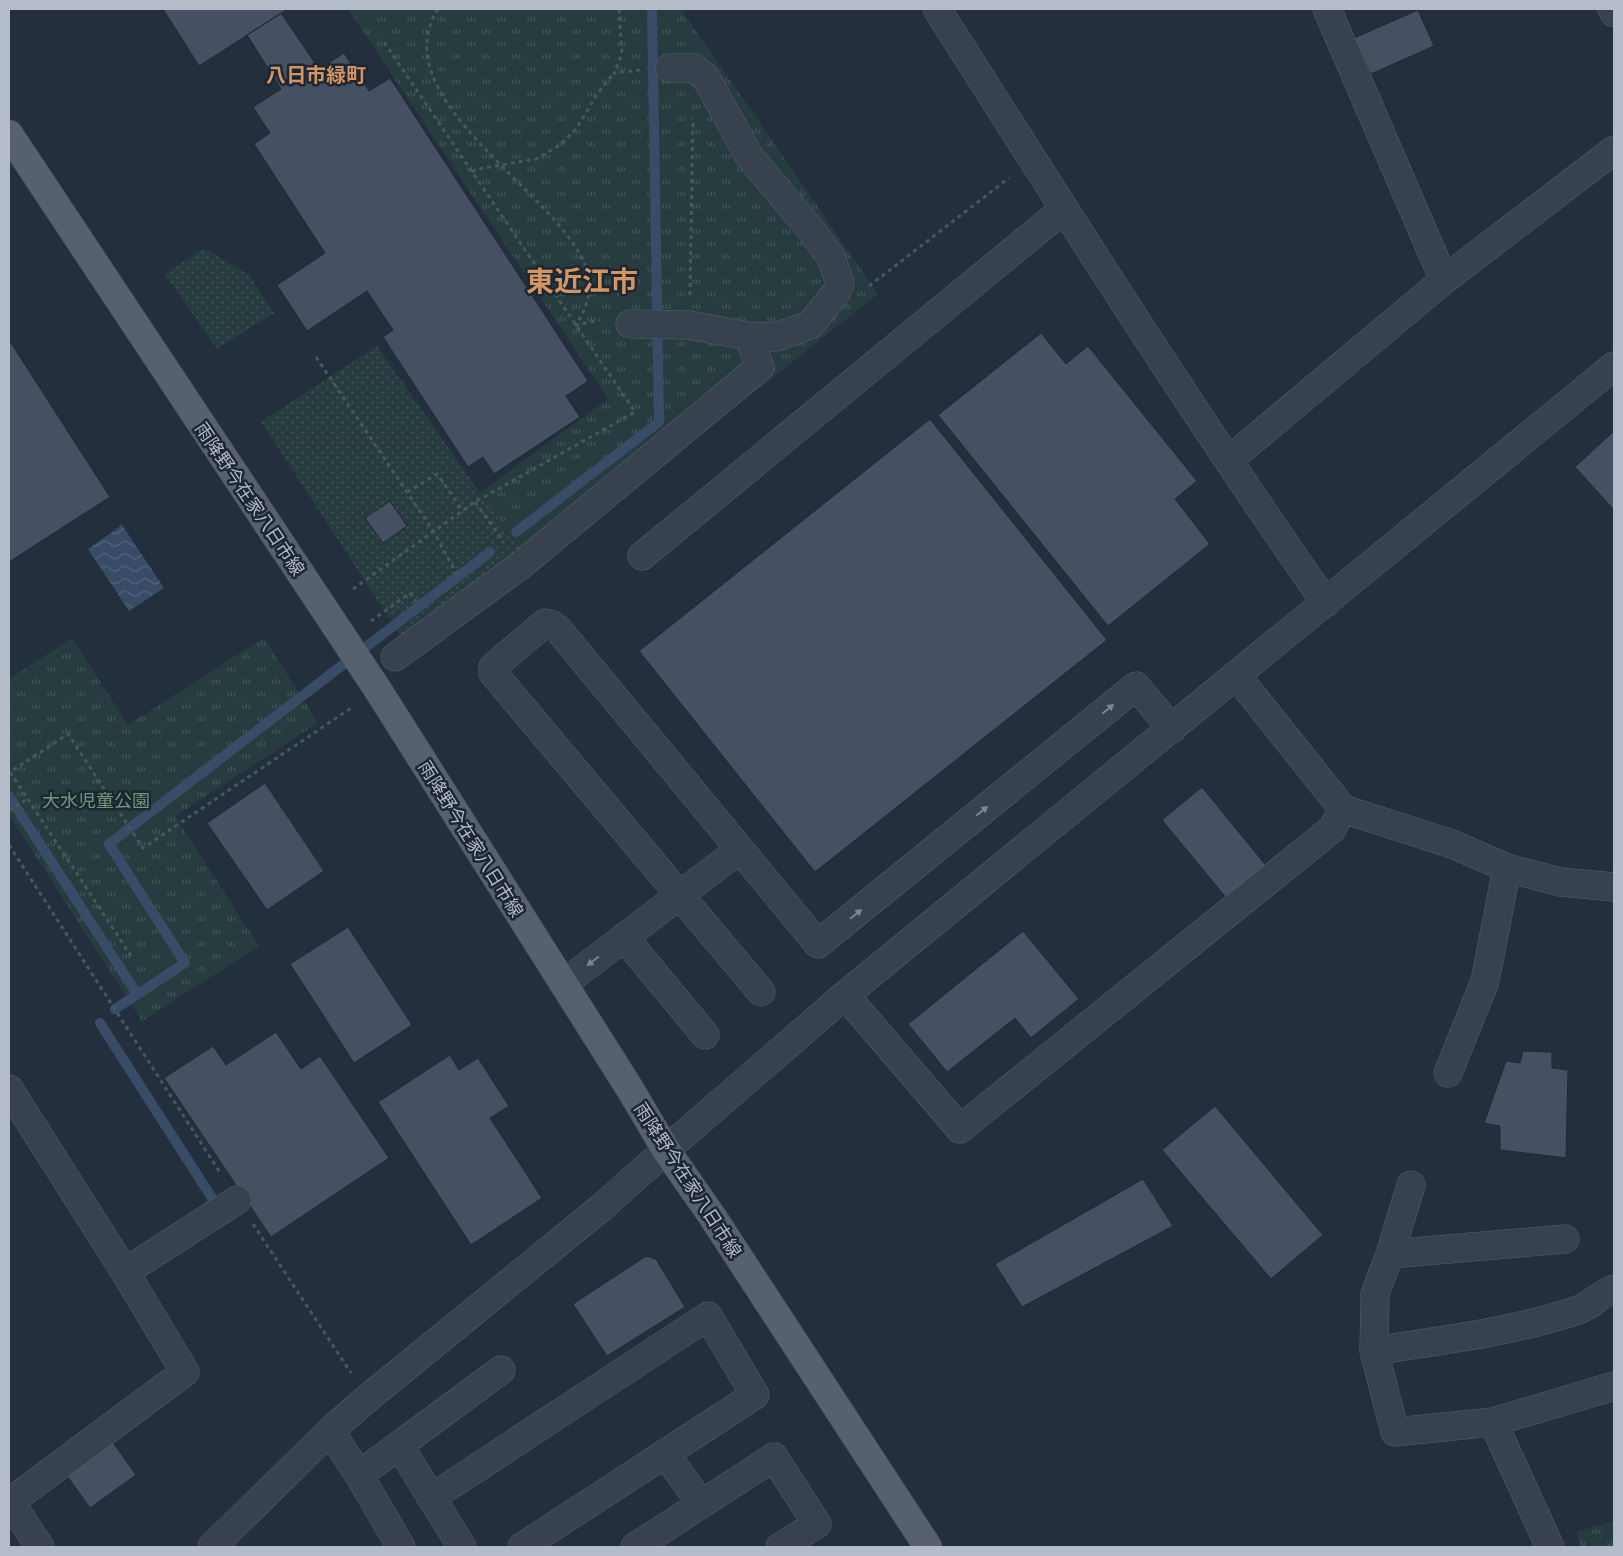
<svg xmlns="http://www.w3.org/2000/svg" width="1623" height="1556" font-family="'PT Sans Narrow','Noto Sans JP',sans-serif">
  <style>
    .grass { fill: url(#grass-dots) }
    .park { fill: url(#park-tufts) }
    .water { fill: url(#water-waves) }
    .lines { fill: none; stroke-linecap: round; stroke-linejoin: round }
    .stream { stroke: #394c67; stroke-width: 10 }
    .building { fill: #455162; stroke: #1f2835 }
    .minor-casing { stroke: #565f6c; stroke-width: 29 }
    .major-casing { stroke: #414a57; stroke-width: 29 }
    .path { stroke: #44595c; stroke-width: 3; stroke-dasharray: 4 4; stroke-linecap: butt }
    .minor { stroke: #38414e; stroke-width: 28 }
    .major { stroke: #56606e; stroke-width: 28 }
    .oneway { fill: #7c8592 }
    .labels { text-anchor: middle; dominant-baseline: central; stroke-width: 5; stroke-linejoin: round; paint-order: stroke }
    .street-label { font-size: 18px; fill: #b4bcc9; stroke: #1d2633 }
    .park-label { font-size: 18px; fill: #6b9a76; stroke: #1d2633 }
    .quarter-label { font-size: 20px; font-weight: bold; fill: #d59563; stroke: #1d2633 }
    .town-label { font-size: 28px; font-weight: bold; fill: #d59563; stroke: #1d2633 }
  </style>
  <defs>
    <pattern id="grass-dots" width="8" height="8" patternUnits="userSpaceOnUse" patternTransform="scale(1.25)"><rect width="8" height="8" fill="#263c3f"/><path d="M2 2h.1M6 6h.1" fill="none" stroke="#435659" stroke-width="1.8" stroke-linecap="round"/></pattern>
    <pattern id="park-tufts" width="24" height="20" patternUnits="userSpaceOnUse" patternTransform="scale(1.25)"><rect width="24" height="20" fill="#263c3f"/><path d="M3 7l-1-3M5 7V3M7 7l1-3M15 17l-1-3M17 17v-4M19 17l1-3" fill="none" stroke="#435659"/></pattern>
    <pattern id="water-waves" width="16" height="10" patternUnits="userSpaceOnUse" patternTransform="scale(1.25)"><rect width="16" height="10" fill="#394c67"/><path d="M0 5q4-4 8 0t8 0" fill="none" stroke="#53647b"/></pattern>
  </defs>
  <rect width="100%" height="100%" fill="#242f3e"/>
  <!-- grass -->
  <path class="grass" d="M 204,248 L 249,275 L 274,313 L 217,349 L 165,274 Z
    M 377,346 L 480,493 L 534,567 L 416,659 L 261,422 Z"/>
  <!-- park -->
  <path class="park" d="M 348,9 L 681,9 L 878,294 L 534,567 L 480,493 L 608,399 Z
    M 72,638 L 128,725 L 264,638 L 318,723 L 175,816 L 259,946 L 142,1021 L 9,815 L 9,679 Z
    M 1614,1521 L 1614,1547 L 1580,1547 L 1577,1532 Z"/>
  <!-- water -->
  <path class="water" d="M 122,525 L 164,588 L 129,611 L 88,549 Z"/>
  <g class="lines">
    <!-- stream -->
    <path class="stream" d="M 516,532 L 659,422 L 652,9
      M 9,796 L 137,994
      M 115,1009 L 185,963 L 109,844 L 490,552
      M 100,1023 L 219,1209"/>
  </g>
  <!-- building -->
  <path class="building" d="M 163,9 L 288,9 L 199,66 Z
    M 1418,10 L 1434,46 L 1371,74 L 1354,38 Z
    M 281,13 L 319,69 L 344,53 L 369,91 L 390,78 L 588,381 L 566,396 L 580,417 L 494,474 L 483,457 L 468,467 L 383,337 L 393,330 L 367,291 L 307,331 L 277,285 L 325,253 L 254,144 L 270,133 L 253,107 L 281,89 L 247,35 Z
    M 1041,333 L 1066,364 L 1088,346 L 1197,481 L 1175,499 L 1210,544 L 1108,626 L 938,415 Z
    M 9,340 L 110,497 L 9,562 Z
    M 930,419 L 1107,640 L 815,872 L 639,651 Z
    M 1614,431 L 1614,510 L 1575,467 Z
    M 390,501 L 407,526 L 383,543 L 365,518 Z
    M 265,783 L 324,871 L 267,910 L 207,823 Z
    M 1202,787 L 1268,868 L 1228,900 L 1162,820 Z
    M 348,927 L 412,1025 L 354,1063 L 290,964 Z
    M 1023,931 L 1079,999 L 1031,1038 L 1015,1018 L 947,1072 L 908,1024 Z
    M 276,1032 L 301,1069 L 320,1056 L 389,1158 L 271,1237 L 164,1078 L 213,1046 L 226,1065 Z
    M 1523,1051 L 1552,1052 L 1552,1068 L 1568,1070 L 1566,1158 L 1500,1150 L 1500,1126 L 1484,1123 L 1506,1061 L 1520,1063 Z
    M 450,1055 L 459,1070 L 478,1058 L 509,1106 L 490,1118 L 542,1198 L 471,1245 L 378,1102 Z
    M 1215,1106 L 1323,1235 L 1271,1279 L 1162,1150 Z
    M 1143,1179 L 1173,1226 L 1022,1307 L 995,1264 Z
    M 646,1256 L 656,1259 L 685,1307 L 607,1356 L 573,1304 Z
    M 112,1441 L 136,1475 L 90,1508 L 65,1473 Z"/>
  <g class="lines">
    <defs>
      <path id="minor" d="M 937,9 C 1064,209 1190,409 1326,603
        M 1327,9 L 1444,280
        M 1612,9 L 1614,13
        M 630,324 L 689,325 L 748,336
        M 1229,460 L 1444,280 L 1614,150
        M 642,556 L 1064,209
        M 395,657 L 521,565 L 760,367 L 748,336 L 776,337 L 810,325 L 836,293 L 840,283 L 831,257 L 812,231 L 749,156 L 706,78 L 694,68 L 670,68
        M 1236,675 L 1343,809 L 1452,844 L 1507,868 L 1560,882 L 1614,887
        M 624,937 L 705,1035
        M 563,984 L 739,850
        M 761,992 L 493,673 L 493,667 L 545,623 L 551,624 L 558,629 L 818,944 L 1136,686 L 1172,729
        M 845,995 L 960,1129 L 1332,829 L 1343,809
        M 1448,1073 L 1485,981 L 1507,868
        M 9,1089 L 125,1272 L 185,1372 L 10,1502
        M 1411,1185 L 1390,1254 L 1375,1294 L 1374,1351 L 1395,1432 L 1493,1422 L 1614,1386
        M 1390,1254 L 1565,1239
        M 125,1272 L 237,1200
        M 1374,1351 C 1442,1340 1513,1332 1578,1310 C 1591,1306 1601,1293 1614,1289
        M 1493,1422 L 1550,1547
        M 330,1431 L 359,1475 L 401,1547
        M 399,1445 L 462,1547
        M 665,1453 L 701,1504
        M 359,1475 L 501,1370
        M 431,1498 L 708,1316 L 755,1395 L 522,1547
        M 9,1500 L 40,1547
        M 212,1547 L 330,1431 L 369,1397 L 602,1207 L 666,1150 L 845,995 L 1614,366
        M 635,1547 L 774,1457 L 817,1524 L 780,1547"/>
      <path id="major" d="M 9,134 L 378,690 L 630,1089 L 666,1150 L 712,1216 L 928,1547"/>
    </defs>
    <!-- minor casing -->
    <use href="#minor" class="minor-casing"/>
    <!-- major casing -->
    <use href="#major" class="major-casing"/>
    <!-- path -->
    <path class="path" d="M 438,9 C 381,99 558,192 586,267 C 587,271 587,275 588,279 C 590,299 586,308 576,325 L 600,320
      M 619,9 L 622,54 L 614,73 L 640,70
      M 472,172 L 478,169 L 536,159 L 560,145 L 576,129 L 598,93 L 614,73
      M 869,286 L 1009,178
      M 690,295 L 693,118
      M 316,357 L 434,532 L 457,575
      M 407,492 L 437,474 L 463,511
      M 475,502 L 504,542
      M 353,589 L 475,502 L 635,412 L 382,39
      M 371,621 L 410,593 L 418,604
      M 9,811 L 27,799
      M 9,845 L 221,1174
      M 131,956 L 10,772 L 68,734 L 143,848 L 354,706
      M 253,1224 L 351,1373"/>
    <!-- minor -->
    <use href="#minor" class="minor"/>
    <!-- major -->
    <use href="#major" class="major"/>
  </g>
  <!-- one-way arrows -->
  <defs><path id="oneway-solid" d="M-6-.8H1V-3.2L6.5 0L1 3.2V.8H-6Z" transform="scale(1.25)"/></defs>
  <g class="oneway">
    <use href="#oneway-solid" transform="translate(1108 709) rotate(-39)"/>
    <use href="#oneway-solid" transform="translate(982 811) rotate(-39)"/>
    <use href="#oneway-solid" transform="translate(856 914) rotate(-39)"/>
    <use href="#oneway-solid" transform="translate(593 961) rotate(143)"/>
  </g>
  <g class="labels">
    <!-- street labels -->
    <g class="street-label">
      <text transform="translate(250 499) rotate(56)">雨降野今在家八日市線</text>
      <text transform="translate(471 839) rotate(58)">雨降野今在家八日市線</text>
      <text transform="translate(688 1180) rotate(57)">雨降野今在家八日市線</text>
    </g>
    <!-- park labels -->
    <g class="park-label">
      <text x="96" y="800">大水児童公園</text>
    </g>
    <!-- quarter labels -->
    <g class="quarter-label">
      <text x="316" y="75">八日市緑町</text>
    </g>
    <!-- town labels -->
    <g class="town-label">
      <text x="582" y="280">東近江市</text>
    </g>
  </g>
  <!-- border -->
  <rect width="1623" height="1556" fill="none" stroke="#b4bcc9" stroke-width="20"/>
</svg>
